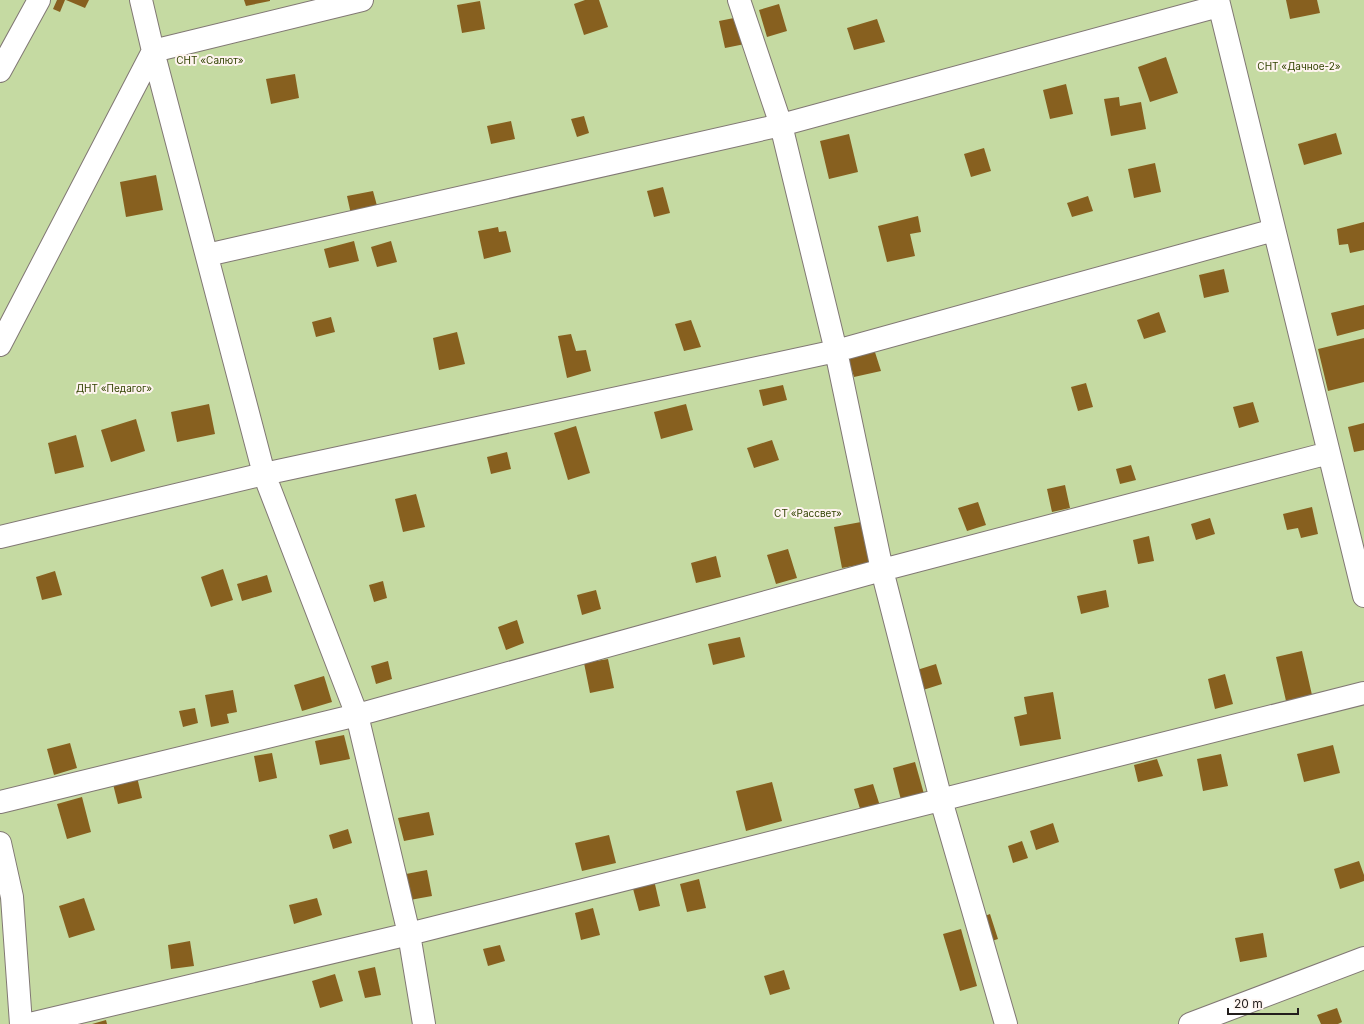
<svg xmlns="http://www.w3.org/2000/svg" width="1364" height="1024" font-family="Inter,sans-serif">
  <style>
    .green { fill: #c5daa2 }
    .building { fill: #87601f }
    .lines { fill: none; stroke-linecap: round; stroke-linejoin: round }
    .minor-casing { stroke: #817874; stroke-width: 24 }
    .minor { stroke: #fff; stroke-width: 22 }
    .labels { text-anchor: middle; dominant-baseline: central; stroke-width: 4; stroke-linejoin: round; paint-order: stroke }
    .park-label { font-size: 10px; fill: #314200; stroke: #fef4ef }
  </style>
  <rect width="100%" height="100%" fill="#f1e6e2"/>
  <!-- green -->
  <path class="green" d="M 0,0 L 1364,0 L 1364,1024 L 0,1024 Z"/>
  <!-- building -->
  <path class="building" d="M 57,0 L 65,0 L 60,12 L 53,9 Z
    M 66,0 L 89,0 L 85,8 Z
    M 244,0 L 270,0 L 270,1 L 246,6 Z
    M 585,0 L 599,0 L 608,27 L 584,35 L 574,4 Z
    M 1286,0 L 1317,0 L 1320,13 L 1290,19 Z
    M 480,1 L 485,29 L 462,33 L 457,5 Z
    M 779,4 L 787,31 L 767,37 L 759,10 Z
    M 739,17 L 745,44 L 725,48 L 719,21 Z
    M 877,19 L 885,42 L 854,50 L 847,28 Z
    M 1166,57 L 1178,93 L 1150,102 L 1138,67 Z
    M 295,74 L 299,98 L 271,104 L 266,79 Z
    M 1066,84 L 1073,114 L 1050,119 L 1043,90 Z
    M 1119,97 L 1120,106 L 1141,102 L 1146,129 L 1111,136 L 1104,99 Z
    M 584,116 L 589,133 L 577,137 L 571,119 Z
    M 511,121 L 515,139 L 491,144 L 487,126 Z
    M 1336,133 L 1342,154 L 1304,165 L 1298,144 Z
    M 849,134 L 858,172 L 829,179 L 820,141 Z
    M 984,148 L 991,171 L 971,177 L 964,154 Z
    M 1155,163 L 1161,192 L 1134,198 L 1128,169 Z
    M 156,175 L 163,210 L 126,217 L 120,182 Z
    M 663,187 L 670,213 L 654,217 L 647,191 Z
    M 373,191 L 379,213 L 352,219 L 347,196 Z
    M 1088,196 L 1093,211 L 1072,217 L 1067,203 Z
    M 918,216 L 921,232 L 910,234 L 915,256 L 887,262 L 878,226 Z
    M 1364,222 L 1364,250 L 1350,253 L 1348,244 L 1339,245 L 1337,229 Z
    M 498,227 L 499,232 L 506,231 L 511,252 L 484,259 L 478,231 Z
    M 354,241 L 359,261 L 329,268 L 324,249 Z
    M 391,241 L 397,262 L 377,267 L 371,247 Z
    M 1224,269 L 1229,292 L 1204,298 L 1199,275 Z
    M 1364,305 L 1364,329 L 1337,336 L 1331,313 Z
    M 1159,312 L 1166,332 L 1144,339 L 1137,320 Z
    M 331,317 L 335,332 L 316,337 L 312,322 Z
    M 691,320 L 701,347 L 684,351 L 675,324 Z
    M 457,332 L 465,364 L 439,370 L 433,338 Z
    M 571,334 L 576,351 L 586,350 L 591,371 L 567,378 L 558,336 Z
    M 1364,338 L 1364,382 L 1328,391 L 1318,349 Z
    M 874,349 L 881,371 L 854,377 L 848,358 Z
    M 1086,383 L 1093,407 L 1078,411 L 1071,387 Z
    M 783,385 L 787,400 L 763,406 L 759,390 Z
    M 1253,402 L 1259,422 L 1239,428 L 1233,407 Z
    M 209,404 L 215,434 L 177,442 L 171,412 Z
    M 686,404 L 693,430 L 661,439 L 654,412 Z
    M 136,419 L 145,451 L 111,462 L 101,430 Z
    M 1364,423 L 1364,450 L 1354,452 L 1348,427 Z
    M 576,426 L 590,473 L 568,480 L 554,433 Z
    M 76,435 L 84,467 L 55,474 L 48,443 Z
    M 772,440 L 779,460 L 754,468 L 747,448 Z
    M 507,452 L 511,469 L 491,474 L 487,457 Z
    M 1131,465 L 1136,480 L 1120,484 L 1116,469 Z
    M 1065,485 L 1070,508 L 1052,512 L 1047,489 Z
    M 416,494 L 425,527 L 403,532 L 395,499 Z
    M 978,502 L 986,525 L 967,531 L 958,508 Z
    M 1312,507 L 1318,534 L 1301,538 L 1298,528 L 1287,530 L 1283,514 Z
    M 1210,518 L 1215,534 L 1196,540 L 1191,524 Z
    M 861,522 L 869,563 L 842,568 L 834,527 Z
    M 1149,536 L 1154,561 L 1138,564 L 1133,540 Z
    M 788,549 L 797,578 L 776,584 L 767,555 Z
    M 716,556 L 721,577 L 696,583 L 691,563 Z
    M 223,569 L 233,600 L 211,607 L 201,577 Z
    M 55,571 L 62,595 L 42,600 L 36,577 Z
    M 267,575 L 272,592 L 242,601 L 237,584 Z
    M 383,581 L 387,598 L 374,602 L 369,585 Z
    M 596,590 L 601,609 L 582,615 L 577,595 Z
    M 1106,590 L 1109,607 L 1081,614 L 1077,596 Z
    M 517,620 L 524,643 L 506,650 L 498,627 Z
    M 740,637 L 745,657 L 713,665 L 708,644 Z
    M 1302,651 L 1312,695 L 1286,701 L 1276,657 Z
    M 608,659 L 614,688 L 590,693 L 584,663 Z
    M 388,661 L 392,679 L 376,684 L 371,666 Z
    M 936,664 L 942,684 L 923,690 L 917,670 Z
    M 1225,674 L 1233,704 L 1215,709 L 1208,679 Z
    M 324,676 L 332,702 L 302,711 L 294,685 Z
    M 233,690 L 237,712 L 227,714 L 229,723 L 211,727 L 205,695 Z
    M 1053,692 L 1061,739 L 1020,746 L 1014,717 L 1027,714 L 1024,697 Z
    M 195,708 L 198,723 L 183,727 L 179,711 Z
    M 344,735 L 350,759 L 320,765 L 315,741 Z
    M 70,743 L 77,768 L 54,775 L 47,749 Z
    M 1333,745 L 1340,773 L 1304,782 L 1297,754 Z
    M 272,753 L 277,778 L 259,782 L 254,756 Z
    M 1221,754 L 1228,786 L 1203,791 L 1197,759 Z
    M 1157,759 L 1163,776 L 1138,782 L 1134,765 Z
    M 915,762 L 924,794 L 901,800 L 893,768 Z
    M 137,777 L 142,798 L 118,804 L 113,784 Z
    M 772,782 L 782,821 L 746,831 L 736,791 Z
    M 873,784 L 880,806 L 861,812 L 854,789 Z
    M 82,797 L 91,832 L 67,839 L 57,804 Z
    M 429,812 L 434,835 L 404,841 L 398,818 Z
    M 1053,823 L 1059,842 L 1036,850 L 1030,831 Z
    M 348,829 L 352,843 L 333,849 L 329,835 Z
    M 609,835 L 616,863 L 582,871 L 575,843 Z
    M 1022,841 L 1028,858 L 1013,863 L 1008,846 Z
    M 1359,861 L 1364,875 L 1364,881 L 1340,889 L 1334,869 Z
    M 427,870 L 432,896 L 410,900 L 406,874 Z
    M 699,879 L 706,908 L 687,912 L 680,884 Z
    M 654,880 L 660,906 L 639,911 L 632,885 Z
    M 84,898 L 95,930 L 69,938 L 59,906 Z
    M 317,898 L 322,915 L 294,924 L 289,905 Z
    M 593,908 L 600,935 L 581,940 L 575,913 Z
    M 990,914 L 998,939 L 985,943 L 977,919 Z
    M 961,929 L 977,986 L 960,991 L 943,934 Z
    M 1263,933 L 1267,957 L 1240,962 L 1235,938 Z
    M 190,941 L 194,966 L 171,969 L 168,945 Z
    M 500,945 L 505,961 L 488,966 L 483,949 Z
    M 375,967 L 381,995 L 365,998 L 358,971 Z
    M 784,970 L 790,989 L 770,995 L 764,976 Z
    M 335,974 L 343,1001 L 320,1008 L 312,981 Z
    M 1337,1008 L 1342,1022 L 1338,1024 L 1321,1024 L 1317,1015 Z
    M 106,1020 L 107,1024 L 92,1024 Z"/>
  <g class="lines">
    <defs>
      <path id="minor" d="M 141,0 L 153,51 L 264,474 L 357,715 L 409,934 L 424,1024
        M 739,0 L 781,125 L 836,351 L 882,570 L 941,800 L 1006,1024
        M 1218,0 L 1364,596
        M 0,71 L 39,0
        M 207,255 L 781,125 L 1219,6
        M 0,345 L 153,51 L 362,0
        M 0,537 L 264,474 L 836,351 L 1274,230
        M 0,802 L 357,715 L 882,570 L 1329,453
        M 0,843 L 12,897 L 21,1024
        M 30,1024 L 409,934 L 1364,693
        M 1190,1024 L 1364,958"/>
    </defs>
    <!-- minor casing -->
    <use href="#minor" class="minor-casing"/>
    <!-- minor -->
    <use href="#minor" class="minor"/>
  </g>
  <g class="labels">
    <!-- park labels -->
    <g class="park-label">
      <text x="210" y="60">СНТ «Салют»</text>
      <text x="1299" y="66">СНТ «Дачное-2»</text>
      <text x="114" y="388">ДНТ «Педагог»</text>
      <text x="808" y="513">СТ «Рассвет»</text>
    </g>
  </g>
  <!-- scale -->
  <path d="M1228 1008v6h70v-6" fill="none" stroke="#221e1c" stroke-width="2"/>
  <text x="1234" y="1008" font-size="12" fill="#221e1c" stroke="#fef4ef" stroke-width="3" paint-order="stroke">20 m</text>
</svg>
